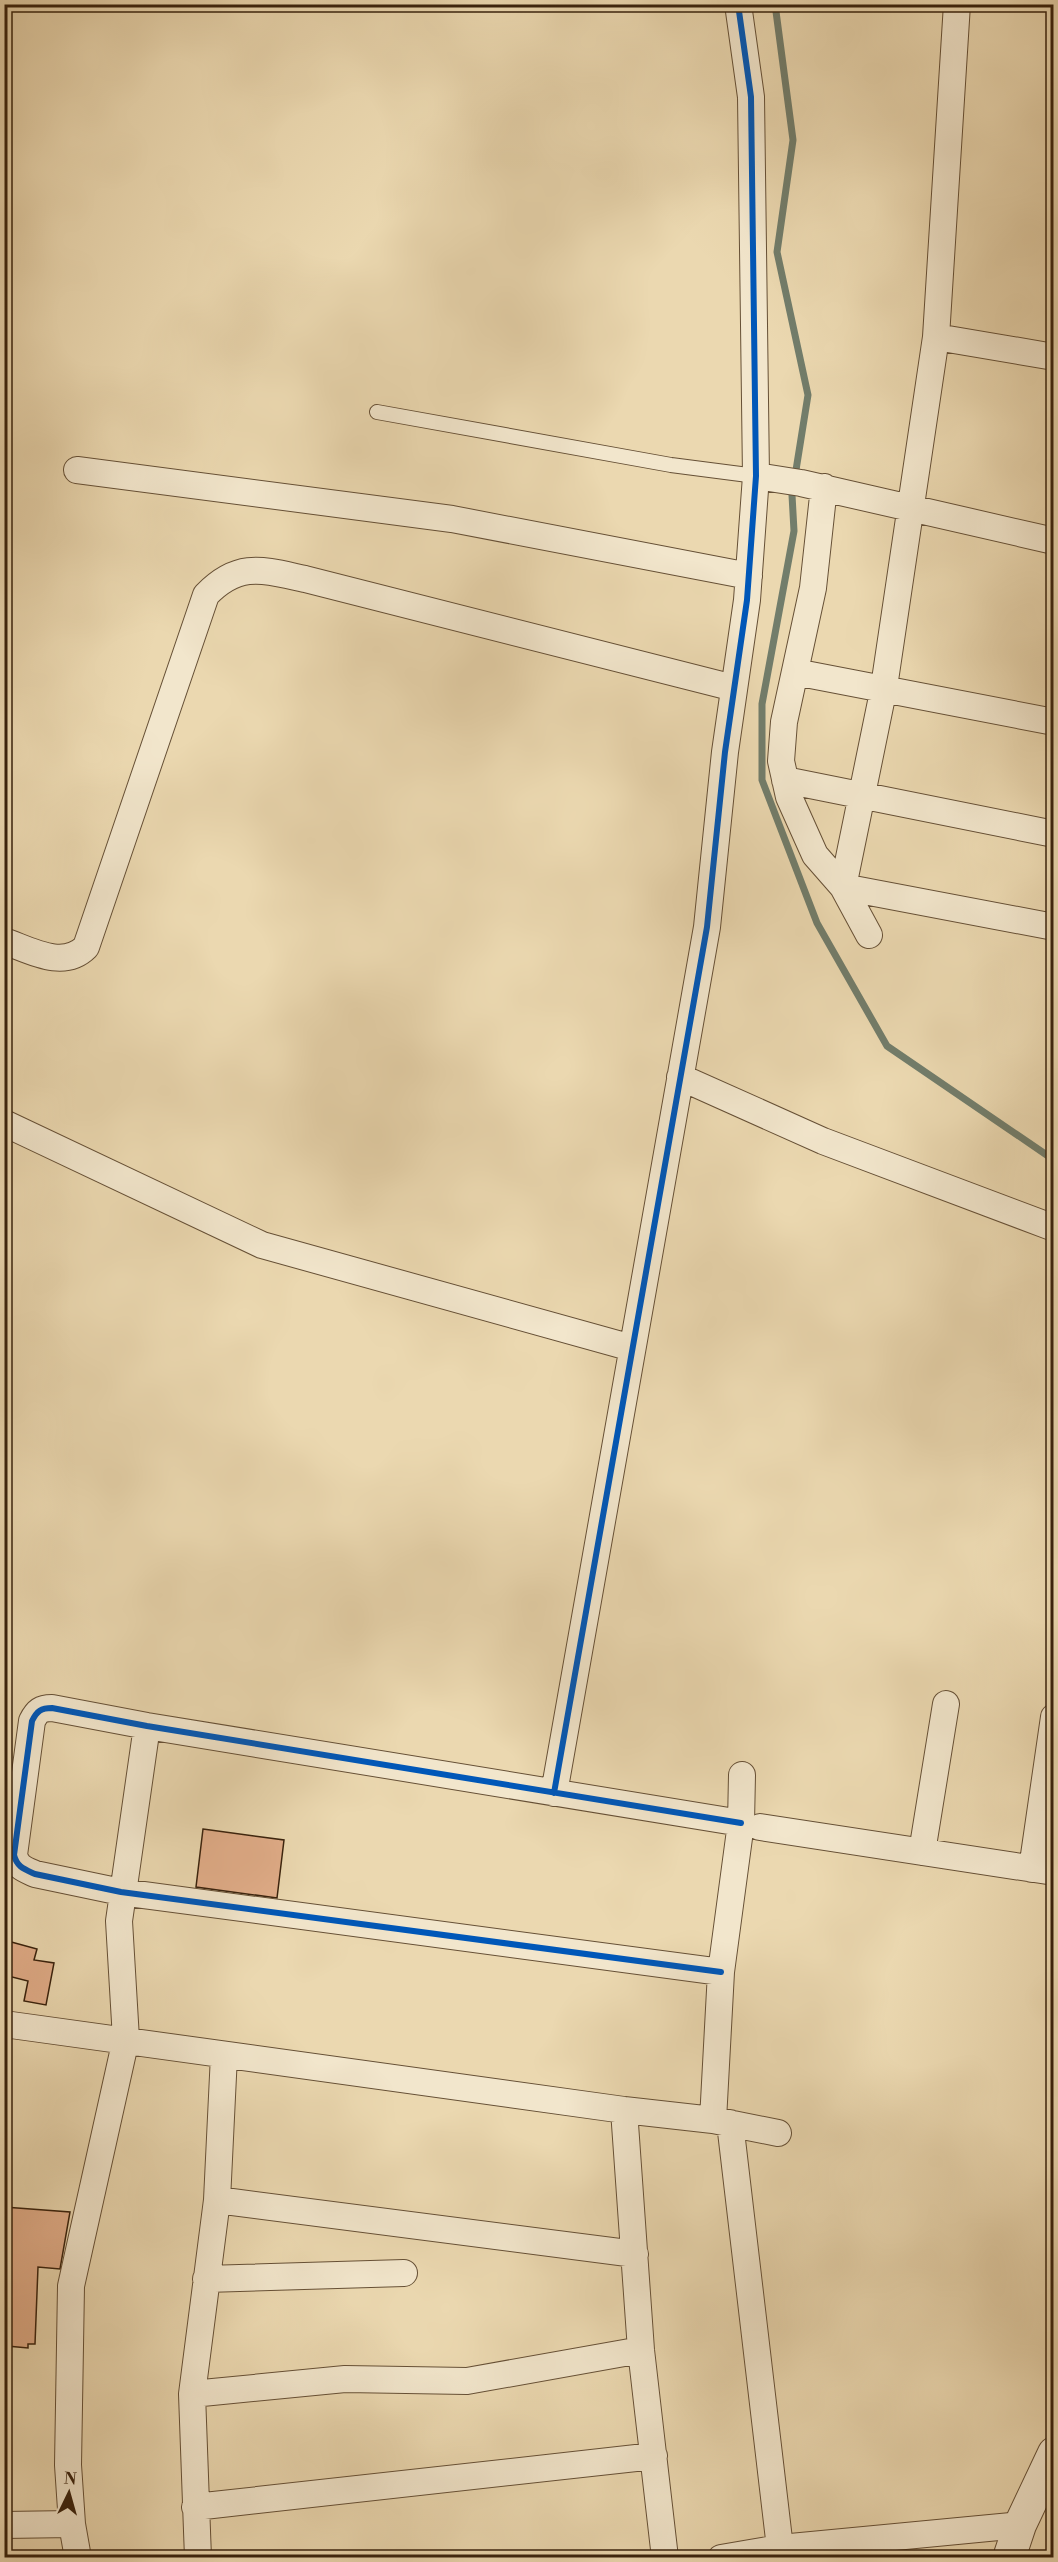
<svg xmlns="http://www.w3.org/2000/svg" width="1058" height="2562" font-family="'Libre Bodoni',serif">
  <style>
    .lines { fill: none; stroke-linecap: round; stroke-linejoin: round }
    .stream { stroke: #727d6b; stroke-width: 7 }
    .building { fill: #e1ad89; stroke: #39220d; stroke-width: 1.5 }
    .service-casing { stroke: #665036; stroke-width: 16 }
    .minor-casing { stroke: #665036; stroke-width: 28 }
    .tertiary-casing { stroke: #665036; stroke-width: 34 }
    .service { stroke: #f2e6cc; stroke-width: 14 }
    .minor { stroke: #f2e6cc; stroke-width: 26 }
    .tertiary { stroke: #f2e6cc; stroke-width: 32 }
    .cycleway-casing { stroke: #f2e6cc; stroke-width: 10 }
    .cycleway { stroke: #0057b8; stroke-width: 6 }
  </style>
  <rect width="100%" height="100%" fill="#ebd8b0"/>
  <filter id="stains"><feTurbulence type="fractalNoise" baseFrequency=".00333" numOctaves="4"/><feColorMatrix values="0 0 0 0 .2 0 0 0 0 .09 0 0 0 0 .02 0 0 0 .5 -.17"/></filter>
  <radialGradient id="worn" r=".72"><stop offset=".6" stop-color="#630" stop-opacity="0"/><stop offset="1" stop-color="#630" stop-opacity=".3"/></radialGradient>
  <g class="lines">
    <!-- stream -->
    <path class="stream" d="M 775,4 L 793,140 L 777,252 L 808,395 L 792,495 L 794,531 L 762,704 L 762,780 L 817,923 L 887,1046 L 1054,1160"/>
  </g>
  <!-- building -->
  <path class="building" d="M 203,1829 L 284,1840 L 277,1898 L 196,1887 Z
    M 4,1940 L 37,1949 L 34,1960 L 54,1963 L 46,2005 L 24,2001 L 28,1981 L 4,1975 Z
    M 4,2207 L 70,2212 L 60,2269 L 38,2267 L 35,2344 L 28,2344 L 28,2348 L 7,2346 L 8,2333 L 4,2332 Z"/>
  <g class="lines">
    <defs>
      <path id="service" d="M 377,412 L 671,465 L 756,476"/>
      <path id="minor" d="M 957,4 L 936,337 L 884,687 L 843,887 L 1054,927
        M 936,337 L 1054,357
        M 77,470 L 452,519 L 749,576
        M 756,476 L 801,483 L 1054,541
        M 824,487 L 813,588 L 784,722 L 781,761 L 789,797 L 815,855 L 843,887 L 869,935
        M 795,672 L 1054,722
        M 785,780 L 1054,834
        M 4,941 C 30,950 63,970 86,947 L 206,595 C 239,561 263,570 305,579 L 734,688
        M 680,1077 L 823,1141 L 1054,1228
        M 4,1123 L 262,1245 L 632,1348
        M 554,1793 L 707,927 L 725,752 L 747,600 L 756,476 L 751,97 L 738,4
        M 760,1827 L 1054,1872
        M 922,1852 L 946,1704
        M 1032,1869 L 1054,1717
        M 721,1972 L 121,1892 L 35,1874 C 24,1869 17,1867 14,1855 L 32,1721 C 37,1711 41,1708 52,1708 L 147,1726 L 741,1823
        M 4,2024 L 624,2110 L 713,2120 L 778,2133
        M 624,2110 L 641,2350 L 665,2558
        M 713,2120 L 721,1972 L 741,1823 L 742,1775
        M 730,2123 L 780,2548
        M 217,2200 L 635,2254
        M 206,2279 L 404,2273
        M 192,2394 L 345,2379 L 467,2381 L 641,2350
        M 195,2507 L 654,2456
        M 4,2525 L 72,2524
        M 78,2558 L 72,2524 L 68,2465 L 71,2286 L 126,2039 L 119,1921 L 147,1726
        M 198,2558 L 192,2394 L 217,2200 L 224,2055
        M 721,2558 L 780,2548 L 1020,2525"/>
      <path id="tertiary" d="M 1009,2558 L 1020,2525 L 1054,2453"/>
    </defs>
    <!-- service casing -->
    <use href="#service" class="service-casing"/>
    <!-- minor casing -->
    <use href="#minor" class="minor-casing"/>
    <!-- tertiary casing -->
    <use href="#tertiary" class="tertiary-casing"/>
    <!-- service -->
    <use href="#service" class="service"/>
    <!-- minor -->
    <use href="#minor" class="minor"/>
    <!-- tertiary -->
    <use href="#tertiary" class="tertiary"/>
    <defs>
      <path id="cycleway" d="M 554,1793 L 707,927 L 725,752 L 747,600 L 756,476 L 751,97 L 738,4
        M 721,1972 L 121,1892 L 35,1874 C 24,1869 17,1867 14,1855 L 32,1721 C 37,1711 41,1708 52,1708 L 147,1726 L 741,1823"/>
    </defs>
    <!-- cycleway casing -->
    <use href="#cycleway" class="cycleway-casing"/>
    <!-- cycleway -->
    <use href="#cycleway" class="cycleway"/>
  </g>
  <!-- margin -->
  <rect width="1058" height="2562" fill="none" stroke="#ebd8b0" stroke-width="24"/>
  <rect x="6" y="6" width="1046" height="2550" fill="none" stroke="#39220d" stroke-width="3"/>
  <rect x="12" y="12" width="1034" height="2538" fill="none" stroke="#39220d" stroke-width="1.5"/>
  <!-- north arrow -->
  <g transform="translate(69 2493) rotate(5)" stroke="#f2e6cc" stroke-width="4.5" paint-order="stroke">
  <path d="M0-4.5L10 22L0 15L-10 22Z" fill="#39220d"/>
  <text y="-9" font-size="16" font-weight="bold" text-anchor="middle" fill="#39220d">N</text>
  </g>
  <rect width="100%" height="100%" filter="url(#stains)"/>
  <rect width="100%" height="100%" fill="url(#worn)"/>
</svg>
